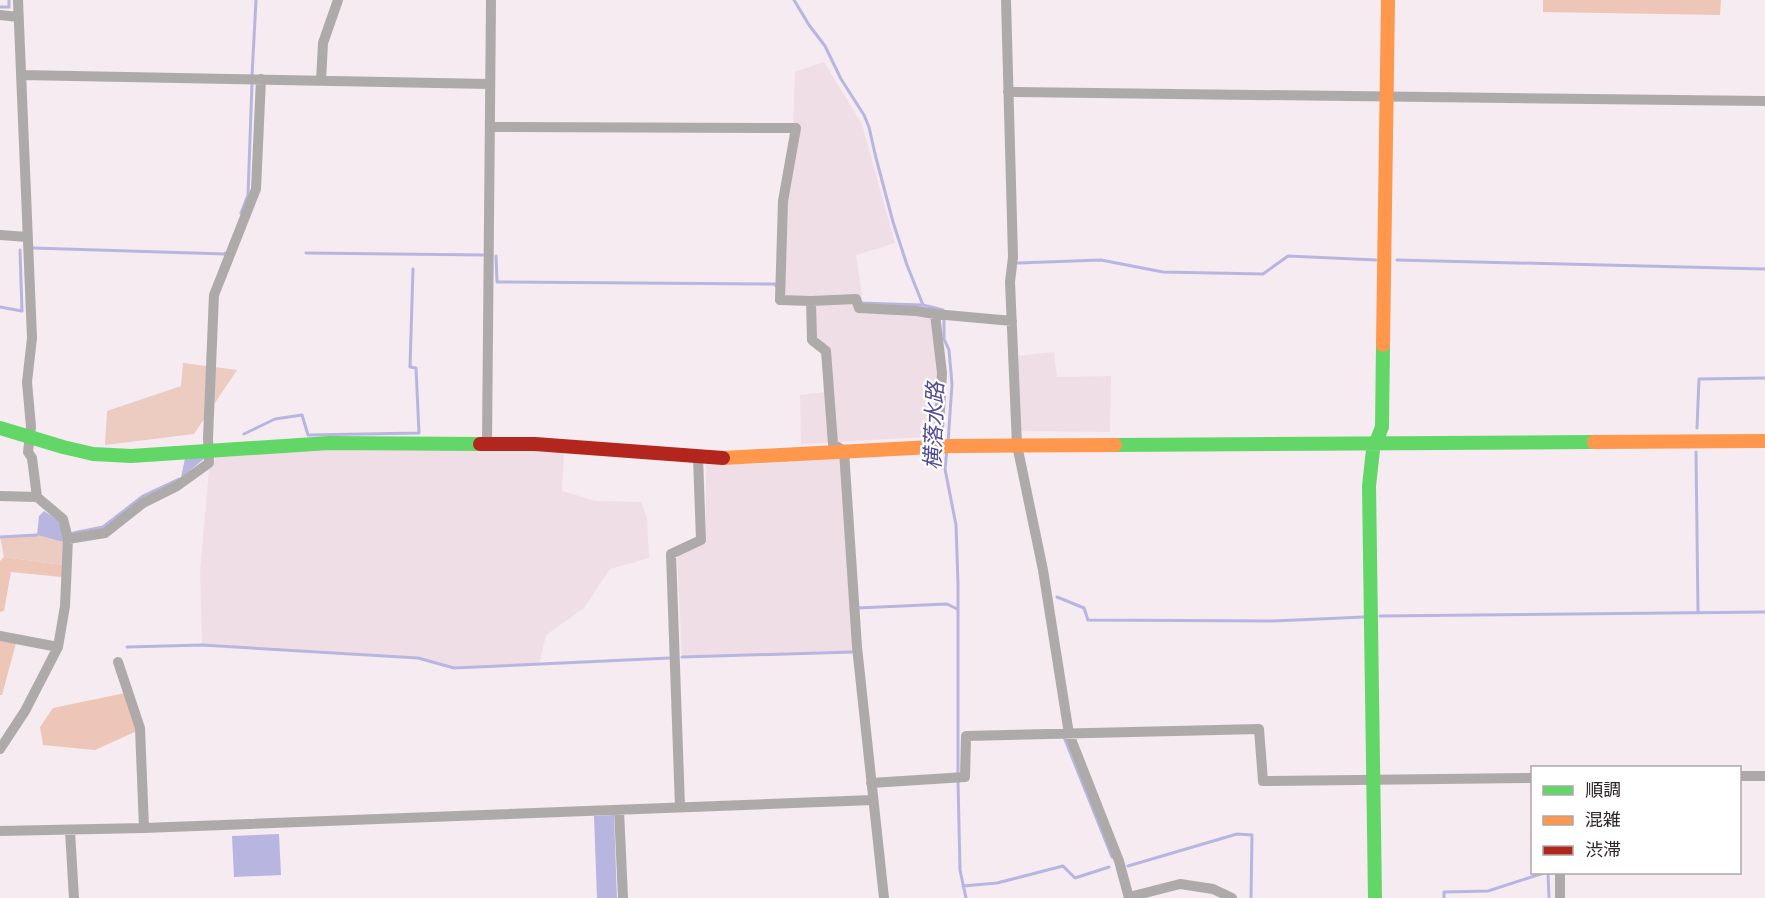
<svg xmlns="http://www.w3.org/2000/svg" width="1765" height="898" font-family="Commissioner,'Noto Sans JP',sans-serif">
  <style>
    .built { fill: #f0dee7 }
    .green { fill: #eccbc0 }
    .forest { fill: #eec6b8 }
    .water { fill: #b8b6e1 }
    .lines { fill: none; stroke-linecap: round; stroke-linejoin: round }
    .stream { stroke: #b8b6e1; stroke-width: 3 }
    .street { stroke: #aeaaaa; stroke-width: 10 }
    .fast { stroke: #63d668; stroke-width: 14 }
    .slow { stroke: #ff974d; stroke-width: 14 }
    .jam { stroke: #b3261e; stroke-width: 14 }
    .labels { text-anchor: middle; dominant-baseline: central; stroke-width: 4.5; stroke-linejoin: round; paint-order: stroke }
    .water-label { font-size: 22px; font-style: italic; fill: #514c96; stroke: #fff }
  </style>
  <rect width="100%" height="100%" fill="#f5ebf0"/>
  <!-- built -->
  <path class="built" d="M 824,62 L 862,124 L 895,243 L 856,255 L 863,303 L 937,306 L 946,374 L 943,436 L 801,444 L 800,395 L 824,392 L 822,352 L 808,340 L 808,305 L 775,303 L 779,201 L 793,130 L 795,72 Z
    M 1054,352 L 1057,377 L 1111,376 L 1110,432 L 1020,431 L 1017,356 Z
    M 333,449 L 532,450 L 564,452 L 562,491 L 596,501 L 641,502 L 647,518 L 649,558 L 610,569 L 584,608 L 546,635 L 539,665 L 454,668 L 418,658 L 202,645 L 200,573 L 209,469 L 213,455 Z
    M 848,458 L 860,652 L 682,657 L 677,555 L 706,543 L 706,463 L 761,464 Z"/>
  <!-- green -->
  <path class="green" d="M 183,363 L 237,370 L 194,434 L 105,445 L 107,411 L 181,386 Z
    M 37,535 L 63,542 L 63,565 L 4,557 L 0,537 Z"/>
  <!-- forest -->
  <path class="forest" d="M 1543,0 L 1721,0 L 1720,15 L 1543,12 Z
    M 4,557 L 63,565 L 62,577 L 11,572 L 4,611 L 0,612 L 0,561 Z
    M 0,641 L 16,643 L 2,695 L 0,695 Z
    M 125,693 L 137,731 L 95,750 L 43,745 L 40,727 L 53,708 Z"/>
  <!-- water -->
  <path class="water" d="M 185,458 L 205,458 L 181,478 Z
    M 44,511 L 58,520 L 63,535 L 63,542 L 37,535 L 39,516 Z
    M 614,815 L 617,898 L 597,898 L 594,816 Z
    M 279,834 L 281,875 L 234,877 L 232,836 Z"/>
  <g class="lines">
    <!-- stream -->
    <path class="stream" d="M 794,0 L 809,25 L 825,46 L 841,79 L 864,115 L 869,127 L 875,154 L 893,222 L 907,265 L 923,305 L 943,310
      M 0,7 L 9,7 L 9,0
      M 252,76 L 256,0
      M 241,213 L 248,195 L 252,83
      M 33,248 L 225,254 L 225,253
      M 306,253 L 483,255
      M 496,256 L 497,282 L 776,284 L 776,286
      M 1397,260 L 1765,269
      M 1018,263 L 1101,260 L 1163,272 L 1263,274 L 1288,256 L 1376,260
      M 860,303 L 922,305
      M 0,307 L 22,311 L 20,250
      M 944,318 L 944,339 L 949,350 L 952,384 L 948,443
      M 1697,428 L 1699,379 L 1765,378
      M 244,434 L 275,419 L 302,415 L 308,435 L 419,433 L 416,368 L 410,367 L 413,269
      M 947,449 L 945,469 L 956,525 L 958,584 L 958,774
      M 1696,452 L 1698,612
      M 73,533 L 103,527 L 143,496 L 179,479
      M 0,537 L 37,535
      M 1057,597 L 1084,608 L 1088,620 L 1273,621 L 1364,617
      M 857,608 L 947,604 L 957,609
      M 1380,616 L 1765,612
      M 127,647 L 202,645 L 418,658 L 454,668 L 670,658
      M 682,657 L 852,652
      M 1064,737 L 1112,857
      M 958,781 L 960,870 L 966,898
      M 1128,866 L 1237,834 L 1252,835 L 1251,898
      M 1548,872 L 1549,898
      M 963,886 L 997,883 L 1063,866 L 1075,878 L 1109,867
      M 1444,898 L 1444,892 L 1488,891 L 1547,872"/>
    <!-- street -->
    <path class="street" d="M 1006,0 L 1013,257 L 1010,282 L 1017,445 L 1043,570 L 1069,734 L 1119,861 L 1129,898
      M 0,15 L 18,17
      M 21,75 L 489,84
      M 321,81 L 323,43 L 338,0
      M 1008,92 L 1765,101
      M 490,127 L 796,128 L 783,201 L 780,300 L 811,301 L 812,340 L 826,351 L 833,444 L 844,451 L 857,647 L 884,898
      M 0,235 L 27,237
      M 811,301 L 856,299 L 859,308 L 916,311 L 935,314 L 1012,321
      M 935,314 L 942,373 L 938,446
      M 487,442 L 491,0
      M 0,496 L 37,497
      M 68,539 L 105,533 L 143,503 L 177,486 L 209,463 L 208,438 L 214,295 L 256,189 L 261,79
      M 0,636 L 58,647
      M 118,662 L 140,728 L 144,828
      M 0,749 L 25,711 L 58,647 L 65,606 L 68,539 L 63,519 L 37,497 L 32,458 L 28,452 L 31,427 L 27,382 L 32,338 L 18,0
      M 1740,776 L 1765,776
      M 871,783 L 965,777 L 966,736 L 1259,729 L 1263,781 L 1532,778
      M 680,807 L 671,554 L 701,540 L 698,457
      M 619,810 L 623,898
      M 0,831 L 144,828 L 872,800
      M 70,831 L 74,898
      M 1560,872 L 1560,898
      M 1129,897 L 1180,884 L 1213,889 L 1232,898"/>
    <!-- fast -->
    <path class="fast" d="M 0,428 L 63,447 L 93,454 L 131,456 L 329,443 L 480,444
      M 1115,445 L 1594,442
      M 1375,898 L 1369,486 L 1373,450 L 1382,427 L 1383,345"/>
    <!-- slow -->
    <path class="slow" d="M 1383,345 L 1388,0
      M 1594,442 L 1765,441
      M 723,458 L 951,446 L 1115,445"/>
    <!-- jam -->
    <path class="jam" d="M 480,444 L 535,444 L 723,458"/>
  </g>
  <g class="labels">
    <!-- water labels -->
    <g class="water-label">
      <text transform="translate(933 426) rotate(-88)">横落水路</text>
    </g>
  </g>
  <!-- legend -->
  <rect x="1531" y="766" width="210" height="108" fill="#ffffff" stroke="#aba8a9" stroke-width="1.5"/>
  <rect x="1543" y="786" width="30" height="9" fill="#63d668" stroke="#aba8a9" stroke-width="1.5"/>
  <text x="1585" y="796" font-size="18" fill="#2c2529">順調</text>
  <rect x="1543" y="816" width="30" height="9" fill="#ff974d" stroke="#aba8a9" stroke-width="1.5"/>
  <text x="1585" y="826" font-size="18" fill="#2c2529">混雑</text>
  <rect x="1543" y="846" width="30" height="9" fill="#b3261e" stroke="#aba8a9" stroke-width="1.5"/>
  <text x="1585" y="856" font-size="18" fill="#2c2529">渋滞</text>
</svg>
